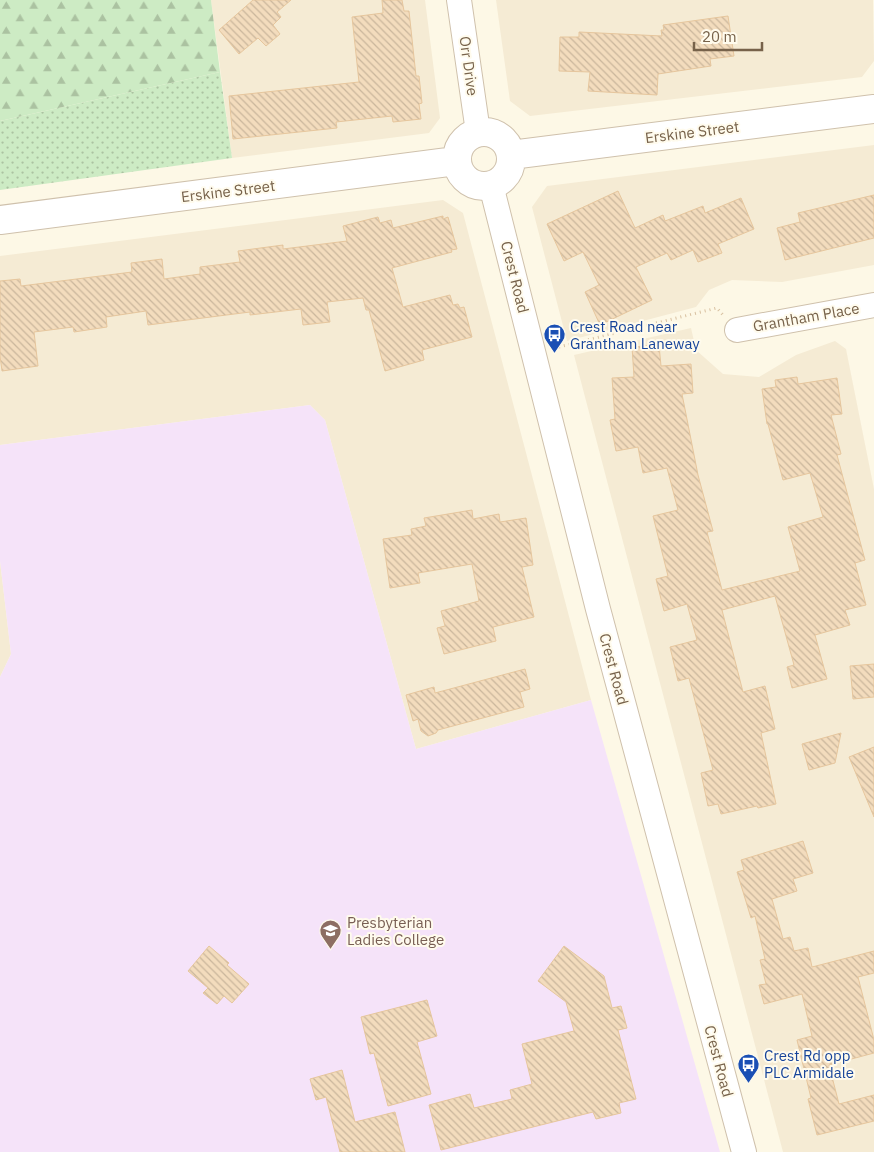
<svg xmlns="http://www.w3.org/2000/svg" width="874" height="1152" font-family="'IBM Plex Sans',sans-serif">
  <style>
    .residential { fill: #f5ebd4 }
    .education { fill: #f5e3f9 }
    .grass { fill: url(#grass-dots) }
    .forest { fill: url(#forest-firs) }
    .building { fill: url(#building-back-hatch); stroke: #e6c69d }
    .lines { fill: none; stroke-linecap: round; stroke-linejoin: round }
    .minor-casing { stroke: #cfc1ac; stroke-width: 26 }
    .tertiary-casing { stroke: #cfc1ac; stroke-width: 30 }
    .path { stroke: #d8c0a0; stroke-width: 3; stroke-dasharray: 1 4; stroke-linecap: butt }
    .minor { stroke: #fff; stroke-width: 24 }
    .tertiary { stroke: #fff; stroke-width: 28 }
    .labels { text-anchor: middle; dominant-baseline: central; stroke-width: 4; stroke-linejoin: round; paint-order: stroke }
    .street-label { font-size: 15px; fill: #77624a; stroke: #fffbed }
    .transit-label { font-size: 15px; fill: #164399; stroke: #fffbed; text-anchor: start }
    .education-label { font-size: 15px; fill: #785e54; stroke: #fffbed; text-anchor: start }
  </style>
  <defs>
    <pattern id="grass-dots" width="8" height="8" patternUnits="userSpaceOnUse" patternTransform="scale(1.25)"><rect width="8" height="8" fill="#cdebc4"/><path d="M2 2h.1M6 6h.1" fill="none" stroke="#abc2a1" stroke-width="1.8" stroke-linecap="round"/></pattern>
    <pattern id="forest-firs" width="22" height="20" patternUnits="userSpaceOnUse" patternTransform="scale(1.25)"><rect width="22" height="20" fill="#cdebc4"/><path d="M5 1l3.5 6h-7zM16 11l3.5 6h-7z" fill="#abc2a1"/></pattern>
    <pattern id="building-back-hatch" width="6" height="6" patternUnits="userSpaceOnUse" patternTransform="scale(1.25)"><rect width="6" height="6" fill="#f3dcbd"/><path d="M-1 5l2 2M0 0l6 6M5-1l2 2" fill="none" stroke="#cab69c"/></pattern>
  </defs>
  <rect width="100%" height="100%" fill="#fdf8e6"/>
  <!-- residential -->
  <path class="residential" d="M 211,0 L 425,0 L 440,118 L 429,133 L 232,158 Z
    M 496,0 L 873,0 L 874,61 L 862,77 L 530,116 L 510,101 Z
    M 874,145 L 874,265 L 782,282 L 732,280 L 709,290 L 696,307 L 567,341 L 532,207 L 547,186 Z
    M 443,200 L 463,213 L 591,700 L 416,749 L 325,420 L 310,405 L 0,445 L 0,256 Z
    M 691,328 L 696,350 L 723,374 L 759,377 L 796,355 L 835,341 L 846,349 L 874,489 L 874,1152 L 783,1152 L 574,355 Z
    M 0,561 L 11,654 L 0,677 Z"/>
  <!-- education -->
  <path class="education" d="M 310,405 L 325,420 L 416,749 L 591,700 L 720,1152 L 0,1152 L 0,677 L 11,654 L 0,561 L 0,445 Z"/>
  <!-- grass -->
  <path class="grass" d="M 220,72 L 232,158 L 0,190 L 0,121 Z"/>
  <!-- forest -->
  <path class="forest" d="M 0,0 L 211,0 L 220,72 L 0,121 Z"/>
  <!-- building -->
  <path class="building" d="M 253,0 L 291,0 L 277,12 L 281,17 L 273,25 L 280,34 L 266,46 L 258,38 L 239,54 L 219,30 Z
    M 382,0 L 402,0 L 404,11 L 409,11 L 416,76 L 419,76 L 422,103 L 419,104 L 421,119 L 393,122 L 392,116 L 336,122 L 337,128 L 233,139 L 229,96 L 359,82 L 352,17 L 383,13 Z
    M 728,16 L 734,56 L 710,59 L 711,66 L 658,74 L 657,95 L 588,91 L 590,72 L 559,71 L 560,37 L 579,37 L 579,32 L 662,36 L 661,30 L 664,30 L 663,25 Z
    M 618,191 L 635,228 L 663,215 L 665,221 L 703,206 L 705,213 L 741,198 L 754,229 L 718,244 L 722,253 L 698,262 L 693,250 L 671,260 L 667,253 L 636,267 L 652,300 L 600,325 L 585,292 L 599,285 L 583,252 L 564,261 L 547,224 Z
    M 874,195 L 874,238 L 785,260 L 777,228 L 800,222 L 798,213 Z
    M 443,216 L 443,219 L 448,217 L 457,249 L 451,250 L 452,252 L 392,268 L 403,307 L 450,295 L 453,305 L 458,304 L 460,308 L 464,307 L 472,337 L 422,350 L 424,360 L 385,371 L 369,310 L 366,310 L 363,298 L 327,302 L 330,322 L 303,325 L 301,309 L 250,315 L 250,312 L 148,325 L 146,311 L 106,317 L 107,327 L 74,332 L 73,327 L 34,332 L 38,366 L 2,371 L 0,356 L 0,281 L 20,279 L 21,286 L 132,272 L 131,263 L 162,259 L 164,279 L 200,274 L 200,267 L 240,262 L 238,251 L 283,245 L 283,249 L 347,241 L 343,226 L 378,217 L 380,223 L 391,220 L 393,228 Z
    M 659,345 L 661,366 L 691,364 L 693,393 L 682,394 L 698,475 L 713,531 L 707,532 L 722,590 L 800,571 L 788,527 L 823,517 L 810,473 L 783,480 L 768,424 L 767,424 L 762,389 L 776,387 L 775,380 L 797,377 L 798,384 L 837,378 L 842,414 L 831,415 L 841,454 L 837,455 L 865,560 L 855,563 L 866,605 L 845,610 L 850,625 L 815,635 L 827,679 L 792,688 L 787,667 L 794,665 L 775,596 L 722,610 L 743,692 L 765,686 L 775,729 L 761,733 L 776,804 L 758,808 L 757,806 L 721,814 L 718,804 L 708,806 L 701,773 L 713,770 L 689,678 L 678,681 L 670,647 L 697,640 L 687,604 L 664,611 L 656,579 L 668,576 L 653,516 L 678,510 L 667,468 L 643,473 L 638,447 L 616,451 L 610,420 L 615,419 L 612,378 L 634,377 L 632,347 Z
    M 472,510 L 473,519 L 499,514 L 500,522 L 526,518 L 533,565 L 522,567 L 534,617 L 493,627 L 496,641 L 444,654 L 437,628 L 445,626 L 441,611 L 479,601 L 472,564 L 418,573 L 420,583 L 390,588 L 383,539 L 412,535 L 411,529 L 426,526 L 424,518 Z
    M 874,664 L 874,697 L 853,699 L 850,666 Z
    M 525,669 L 530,689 L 520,692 L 524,707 L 438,730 L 436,733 L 428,736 L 421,731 L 418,719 L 413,721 L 406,695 L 434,687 L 435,693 Z
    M 841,733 L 835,763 L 809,770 L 802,744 Z
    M 874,747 L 874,817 L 849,757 Z
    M 803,841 L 813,873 L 793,879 L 797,891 L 772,899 L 783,939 L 790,937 L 794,951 L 808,948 L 812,967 L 874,951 L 874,973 L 858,977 L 874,1040 L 874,1053 L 829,1065 L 839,1104 L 874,1095 L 874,1121 L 817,1135 L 808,1099 L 811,1098 L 797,1040 L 812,1036 L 802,994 L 764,1004 L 759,985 L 766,984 L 760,960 L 765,959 L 755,916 L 751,918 L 737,872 L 744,870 L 741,860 Z
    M 209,946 L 229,963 L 227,965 L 249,984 L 232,1003 L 224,996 L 217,1004 L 203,993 L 208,988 L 188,971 Z
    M 564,946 L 604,976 L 612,1008 L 621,1006 L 627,1028 L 618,1030 L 636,1099 L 619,1103 L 621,1113 L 596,1119 L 593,1112 L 441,1150 L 429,1105 L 470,1094 L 474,1108 L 512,1099 L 510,1090 L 532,1084 L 522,1044 L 574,1031 L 566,1002 L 538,981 Z
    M 427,1000 L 437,1036 L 417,1042 L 431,1094 L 388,1106 L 374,1053 L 370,1054 L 361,1017 Z
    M 342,1070 L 355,1122 L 395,1112 L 405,1152 L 340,1152 L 326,1097 L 316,1100 L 310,1079 Z"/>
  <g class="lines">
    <defs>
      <path id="minor" d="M 459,0 L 478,132
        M 491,185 L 598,609 L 744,1152
        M 737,330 L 874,305"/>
      <path id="tertiary" d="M457 159a27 27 0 1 1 54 0a27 27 0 1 1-54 0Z
        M 511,155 L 874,109
        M 0,220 L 456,161"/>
    </defs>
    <!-- minor casing -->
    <use href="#minor" class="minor-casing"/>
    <!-- tertiary casing -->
    <use href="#tertiary" class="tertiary-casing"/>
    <!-- path -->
    <path class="path" d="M 559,347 L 717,308 L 723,315"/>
    <!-- minor -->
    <use href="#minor" class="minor"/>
    <!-- tertiary -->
    <use href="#tertiary" class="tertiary"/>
  </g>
  <!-- icons -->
  <defs>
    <symbol id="bus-pin" viewBox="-11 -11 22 30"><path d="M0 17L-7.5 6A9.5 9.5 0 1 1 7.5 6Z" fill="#1a4fb4" stroke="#fffbed"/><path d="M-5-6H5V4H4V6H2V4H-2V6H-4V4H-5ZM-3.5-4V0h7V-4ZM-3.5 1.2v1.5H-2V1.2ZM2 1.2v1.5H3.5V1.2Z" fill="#fff"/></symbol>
    <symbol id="school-pin" viewBox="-11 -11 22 30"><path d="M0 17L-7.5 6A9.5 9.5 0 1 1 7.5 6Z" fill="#8d6e63" stroke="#fffbed"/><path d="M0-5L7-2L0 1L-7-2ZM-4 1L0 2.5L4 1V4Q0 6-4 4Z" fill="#fff"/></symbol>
  </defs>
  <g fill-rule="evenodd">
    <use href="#bus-pin" x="542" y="322" width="25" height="34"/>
    <use href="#school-pin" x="318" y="918" width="25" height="34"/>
    <use href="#bus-pin" x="736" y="1052" width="25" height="34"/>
  </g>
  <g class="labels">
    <!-- street labels -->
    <g class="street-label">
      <text transform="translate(469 66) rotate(82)">Orr Drive</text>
      <text transform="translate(692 132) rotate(-7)">Erskine Street</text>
      <text transform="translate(228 191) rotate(-7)">Erskine Street</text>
      <text transform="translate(515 277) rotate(76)">Crest Road</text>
      <text transform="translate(806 317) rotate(-10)">Grantham Place</text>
      <text transform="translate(614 669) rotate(75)">Crest Road</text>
      <text transform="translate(719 1061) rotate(75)">Crest Road</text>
    </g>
    <!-- transit labels -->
    <g class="transit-label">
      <text x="570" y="326">Crest Road near<tspan x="570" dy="17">Grantham Laneway</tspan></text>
      <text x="764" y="1055">Crest Rd opp<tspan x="764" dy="17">PLC Armidale</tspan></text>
    </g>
    <!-- education labels -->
    <g class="education-label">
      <text x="347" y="922">Presbyterian<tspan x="347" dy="17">Ladies College</tspan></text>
    </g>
  </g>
  <!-- scale -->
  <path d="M694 42v8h68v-8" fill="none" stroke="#77624a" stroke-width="2.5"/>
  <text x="702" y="42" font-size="15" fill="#77624a" stroke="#fffbed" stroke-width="4" paint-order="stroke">20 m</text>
</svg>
